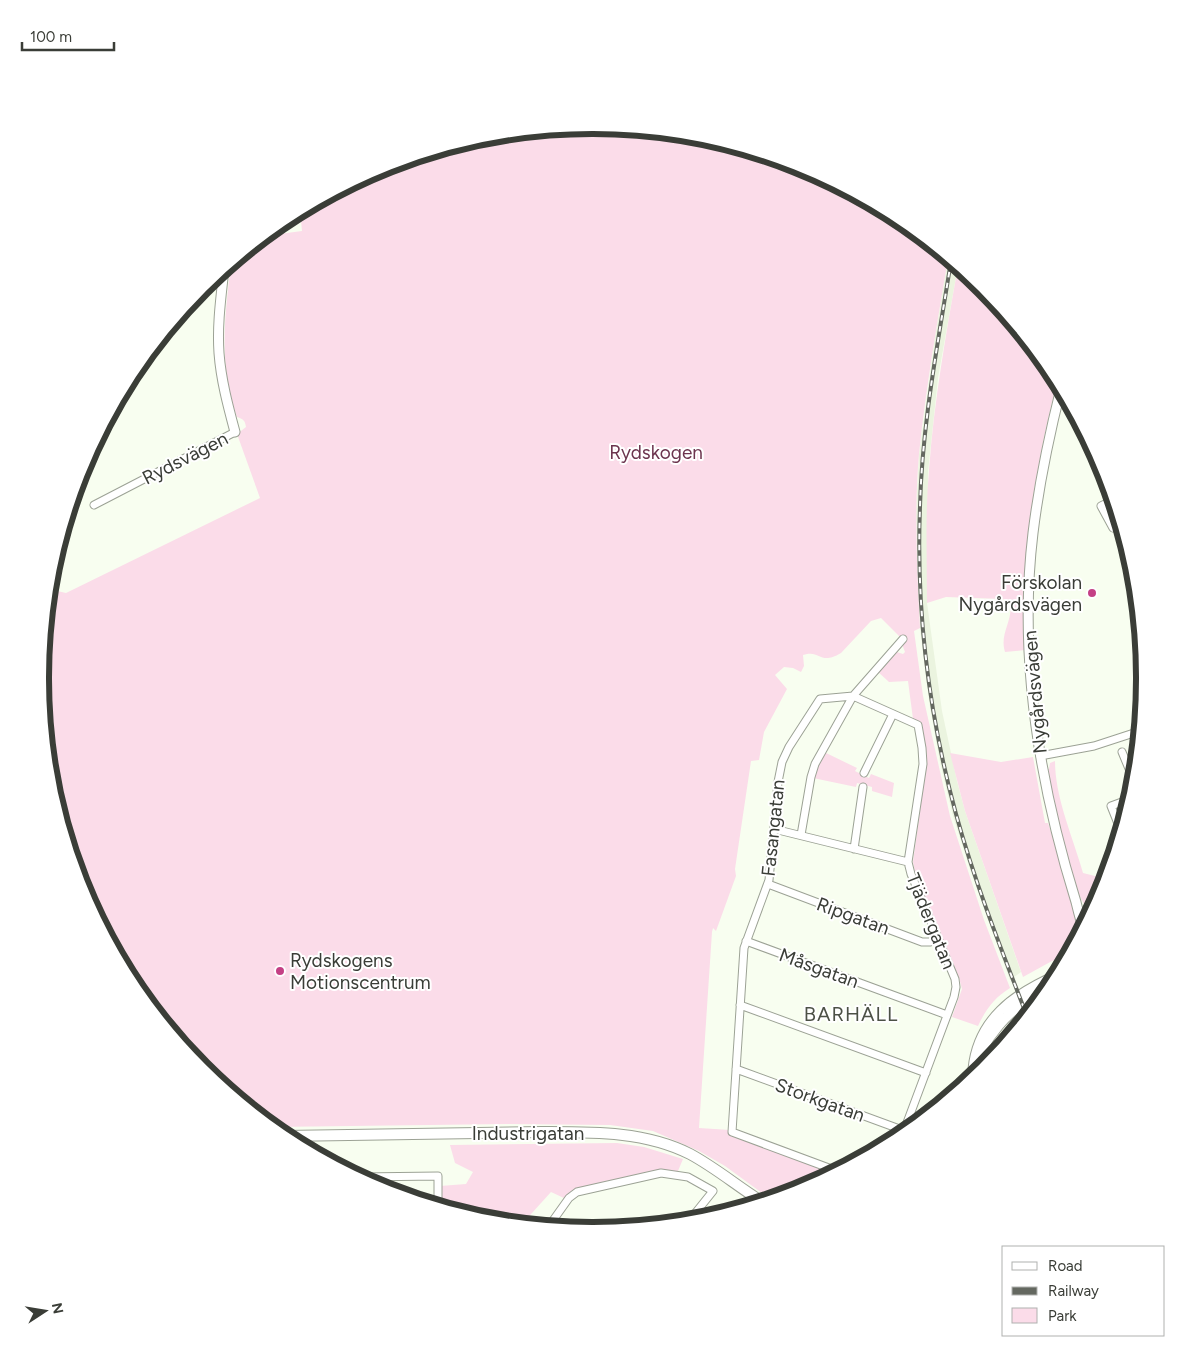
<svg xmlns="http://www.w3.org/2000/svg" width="1185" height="1356" font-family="Figtree,sans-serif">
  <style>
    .built { fill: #ebf4df }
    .green { fill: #fbdce9 }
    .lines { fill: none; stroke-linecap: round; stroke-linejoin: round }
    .minor-casing { stroke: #9ca295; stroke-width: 9 }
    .tertiary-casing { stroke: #9ca295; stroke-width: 11 }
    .secondary-casing { stroke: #9ca295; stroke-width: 12 }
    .minor { stroke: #fff; stroke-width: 7 }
    .tertiary { stroke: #fff; stroke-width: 9 }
    .secondary { stroke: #fff; stroke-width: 10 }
    .rail-casing { stroke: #646860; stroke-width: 4 }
    .rail { stroke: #fff; stroke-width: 2; stroke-dasharray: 5.5; stroke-linecap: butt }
    .poi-dot { fill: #c44085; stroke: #fff; stroke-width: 2 }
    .labels { text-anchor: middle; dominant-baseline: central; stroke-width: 4; stroke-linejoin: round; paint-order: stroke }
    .park-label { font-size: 19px; fill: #6c344e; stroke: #fff }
    .street-label { font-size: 19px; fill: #3a3d37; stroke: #fff }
    .poi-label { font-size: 19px; fill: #3a3d37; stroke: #fff; text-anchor: end }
    .neighbourhood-label { font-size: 20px; letter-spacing: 1px; fill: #4c5146; stroke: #fff }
    .rim { fill: none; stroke: #3a3d37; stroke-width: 6 }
  </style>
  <rect width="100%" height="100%" fill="#f8fef0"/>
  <!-- built -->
  <path class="built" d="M 948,259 L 958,266 L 938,378 L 928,472 L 927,603 L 942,711 L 957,781 L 965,811 L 1021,972 L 1010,980 L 970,869 L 953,816 L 940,762 L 930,707 L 920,628 L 916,516 L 919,455 L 934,344 Z
    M 1021,1023 L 983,1069 L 981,1070 L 1003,1031 Z"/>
  <!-- green -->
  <path class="green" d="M 593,126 L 701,136 L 804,168 L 900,219 L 948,259 C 937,323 926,388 919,454 C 914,511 917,570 920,628 L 914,631 L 923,696 L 950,816 L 984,920 L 1010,988 C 994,998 986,1009 978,1026 L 952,1017 L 962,989 L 959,978 L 915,872 L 913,862 L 927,758 L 922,723 L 913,719 L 908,681 L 889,682 L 877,671 L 894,651 L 903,654 L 905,652 L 902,644 L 904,641 L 881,618 L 871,621 L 841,653 C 819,666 821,649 803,655 L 804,666 L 801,672 L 793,668 L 784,667 L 775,675 L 787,689 L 764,732 L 759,760 L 751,761 L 735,869 L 736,876 L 716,931 L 713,928 L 712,932 L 699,1128 L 730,1130 L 730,1135 L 833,1173 L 804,1189 L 770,1199 L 725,1166 L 699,1151 L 653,1131 L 610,1125 L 507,1124 L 273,1127 L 202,1068 L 133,985 L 82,889 L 51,785 L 40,678 L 49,586 L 53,590 L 66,593 L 260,498 L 237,434 L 246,427 C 245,420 243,419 237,417 C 218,365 225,316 231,263 L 264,236 L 302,231 L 300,211 L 381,167 L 485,136 Z
    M 958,266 L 983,288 L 1052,371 L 1057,380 L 1044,437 L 1034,490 L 1028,548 L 1025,650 L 1005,652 C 999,633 1014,620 1010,601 L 1003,599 L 946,597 L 927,603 C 927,559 925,514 929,470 C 934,401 946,334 958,266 Z
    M 824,752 L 857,768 L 855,771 L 869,778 L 871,774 L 894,783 L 892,797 L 872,791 L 872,787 L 857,783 L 856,787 L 813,778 Z
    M 950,753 L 1001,762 L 1033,757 L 1045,823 L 1048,823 L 1052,835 L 1080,932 L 1068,955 L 1052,961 L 1023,977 L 965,811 Z
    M 1055,761 C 1055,795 1070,830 1080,863 L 1083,873 L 1099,877 L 1100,883 L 1095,900 L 1093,902 L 1094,906 L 1090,914 L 1088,908 L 1086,908 C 1064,867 1055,816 1048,769 L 1049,769 L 1050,763 Z
    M 617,1143 L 644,1147 L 683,1159 L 678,1171 L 646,1173 L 566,1199 L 551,1192 L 522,1224 L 484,1220 L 440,1206 L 440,1186 L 466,1184 L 473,1172 L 455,1163 L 450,1145 Z"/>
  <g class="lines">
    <defs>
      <path id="minor" d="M 1113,500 L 1101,506 L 1113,528 L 1120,524
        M 94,505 L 235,432
        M 1122,752 L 1135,783
        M 1040,756 L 1094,746 L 1140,731
        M 864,773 L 893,714
        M 774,829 L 908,862
        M 1121,831 L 1111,806 L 1130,799
        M 801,835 L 811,777 L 815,764 L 853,696 L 903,639
        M 854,849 L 863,787
        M 768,884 L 922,942 L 930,942 L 938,939
        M 746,941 L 947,1015
        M 740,1005 L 926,1073
        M 736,1069 L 905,1131
        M 837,1171 L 732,1132 L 744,948 L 769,880 L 778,782 L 782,762 L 789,747 L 820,699 L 853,696 L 918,725 L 922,748 L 923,764 L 908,862 L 911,874 L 955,979 L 956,987 L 954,997 L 902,1136
        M 360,1177 L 438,1176 L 438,1206
        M 549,1226 L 569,1198 L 577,1192 L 661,1173 L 688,1177 L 713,1191 L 689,1221"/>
      <path id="tertiary" d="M 224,269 C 221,297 217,325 219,353 C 221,380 228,406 235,432
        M 1061,388 C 1049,436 1039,484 1033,533 C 1018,657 1039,783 1076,902 C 1078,910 1080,919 1083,927
        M 973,1069 C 978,1019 1014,994 1057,975
        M 969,1080 C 982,1039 1009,1006 1048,989"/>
      <path id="secondary" d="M 284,1136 L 542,1132 C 592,1132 645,1131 690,1154 C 716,1168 737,1186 761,1201"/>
    </defs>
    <!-- minor casing -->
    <use href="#minor" class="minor-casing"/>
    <!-- tertiary casing -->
    <use href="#tertiary" class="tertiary-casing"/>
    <!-- secondary casing -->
    <use href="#secondary" class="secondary-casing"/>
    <!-- minor -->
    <use href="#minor" class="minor"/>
    <!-- tertiary -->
    <use href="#tertiary" class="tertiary"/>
    <!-- secondary -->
    <use href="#secondary" class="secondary"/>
    <defs>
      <path id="rail" d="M 951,261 C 938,343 922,424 920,507 C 916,610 929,715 956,814 C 975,883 1001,949 1027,1016"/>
    </defs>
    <!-- rail casing -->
    <use href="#rail" class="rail-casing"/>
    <!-- rail -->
    <use href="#rail" class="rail"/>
  </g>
  <!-- markers -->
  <g class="poi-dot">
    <circle cx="1092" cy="593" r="5"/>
    <circle cx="280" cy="971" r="5"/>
  </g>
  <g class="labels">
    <!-- park labels -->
    <g class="park-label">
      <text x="656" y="452">Rydskogen</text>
    </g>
    <!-- street labels -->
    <g class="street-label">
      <text transform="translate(185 458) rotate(-27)">Rydsvägen</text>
      <text transform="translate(1035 692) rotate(-95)">Nygårdsvägen</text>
      <text transform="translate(773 828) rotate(-84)">Fasangatan</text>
      <text transform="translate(853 916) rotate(20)">Ripgatan</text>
      <text transform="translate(931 921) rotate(68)">Tjädergatan</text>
      <text transform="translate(819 968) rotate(20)">Måsgatan</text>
      <text transform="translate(820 1100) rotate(20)">Storkgatan</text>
      <text x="528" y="1133">Industrigatan</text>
    </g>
    <!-- poi labels -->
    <g class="poi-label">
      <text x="1082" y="582">Förskolan<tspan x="1082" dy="22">Nygårdsvägen</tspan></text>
      <text x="290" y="960" text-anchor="start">Rydskogens<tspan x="290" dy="22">Motionscentrum</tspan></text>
    </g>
    <!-- neighbourhood labels -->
    <g class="neighbourhood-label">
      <text x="851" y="1014">BARHÄLL</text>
    </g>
  </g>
  <!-- crop -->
  <path d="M0 0H1185V1356H0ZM592 134H593A543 543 0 0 1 1136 677V679A543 543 0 0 1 593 1222H592A543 543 0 0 1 49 679V677A543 543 0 0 1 592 134Z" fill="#fff" fill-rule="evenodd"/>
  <path class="rim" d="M592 134H593A543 543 0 0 1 1136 677V679A543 543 0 0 1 593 1222H592A543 543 0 0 1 49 679V677A543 543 0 0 1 592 134Z"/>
  <!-- legend -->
  <rect x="1002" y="1246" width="162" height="90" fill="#ffffff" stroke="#b0b1af"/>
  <rect x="1012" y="1262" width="25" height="8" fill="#ffffff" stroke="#b0b1af"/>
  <text x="1048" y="1271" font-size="15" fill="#3a3d37">Road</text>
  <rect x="1012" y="1287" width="25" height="8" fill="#646860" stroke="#b0b1af"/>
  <text x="1048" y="1296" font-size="15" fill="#3a3d37">Railway</text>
  <rect x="1012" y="1308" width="25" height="15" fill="#fbdce9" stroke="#b0b1af"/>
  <text x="1048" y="1321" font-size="15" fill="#3a3d37">Park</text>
  <!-- north arrow -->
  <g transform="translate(45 1311) rotate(78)" stroke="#ffffff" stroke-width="4" paint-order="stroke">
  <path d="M0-4L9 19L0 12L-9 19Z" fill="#3a3d37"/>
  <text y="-8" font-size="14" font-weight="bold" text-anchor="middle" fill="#3a3d37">N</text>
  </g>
  <!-- scale -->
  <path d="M22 42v8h92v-8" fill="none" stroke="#3a3d37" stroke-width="2.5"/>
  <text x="30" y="42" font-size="15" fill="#3a3d37" stroke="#ffffff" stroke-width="4" paint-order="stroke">100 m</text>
</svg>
